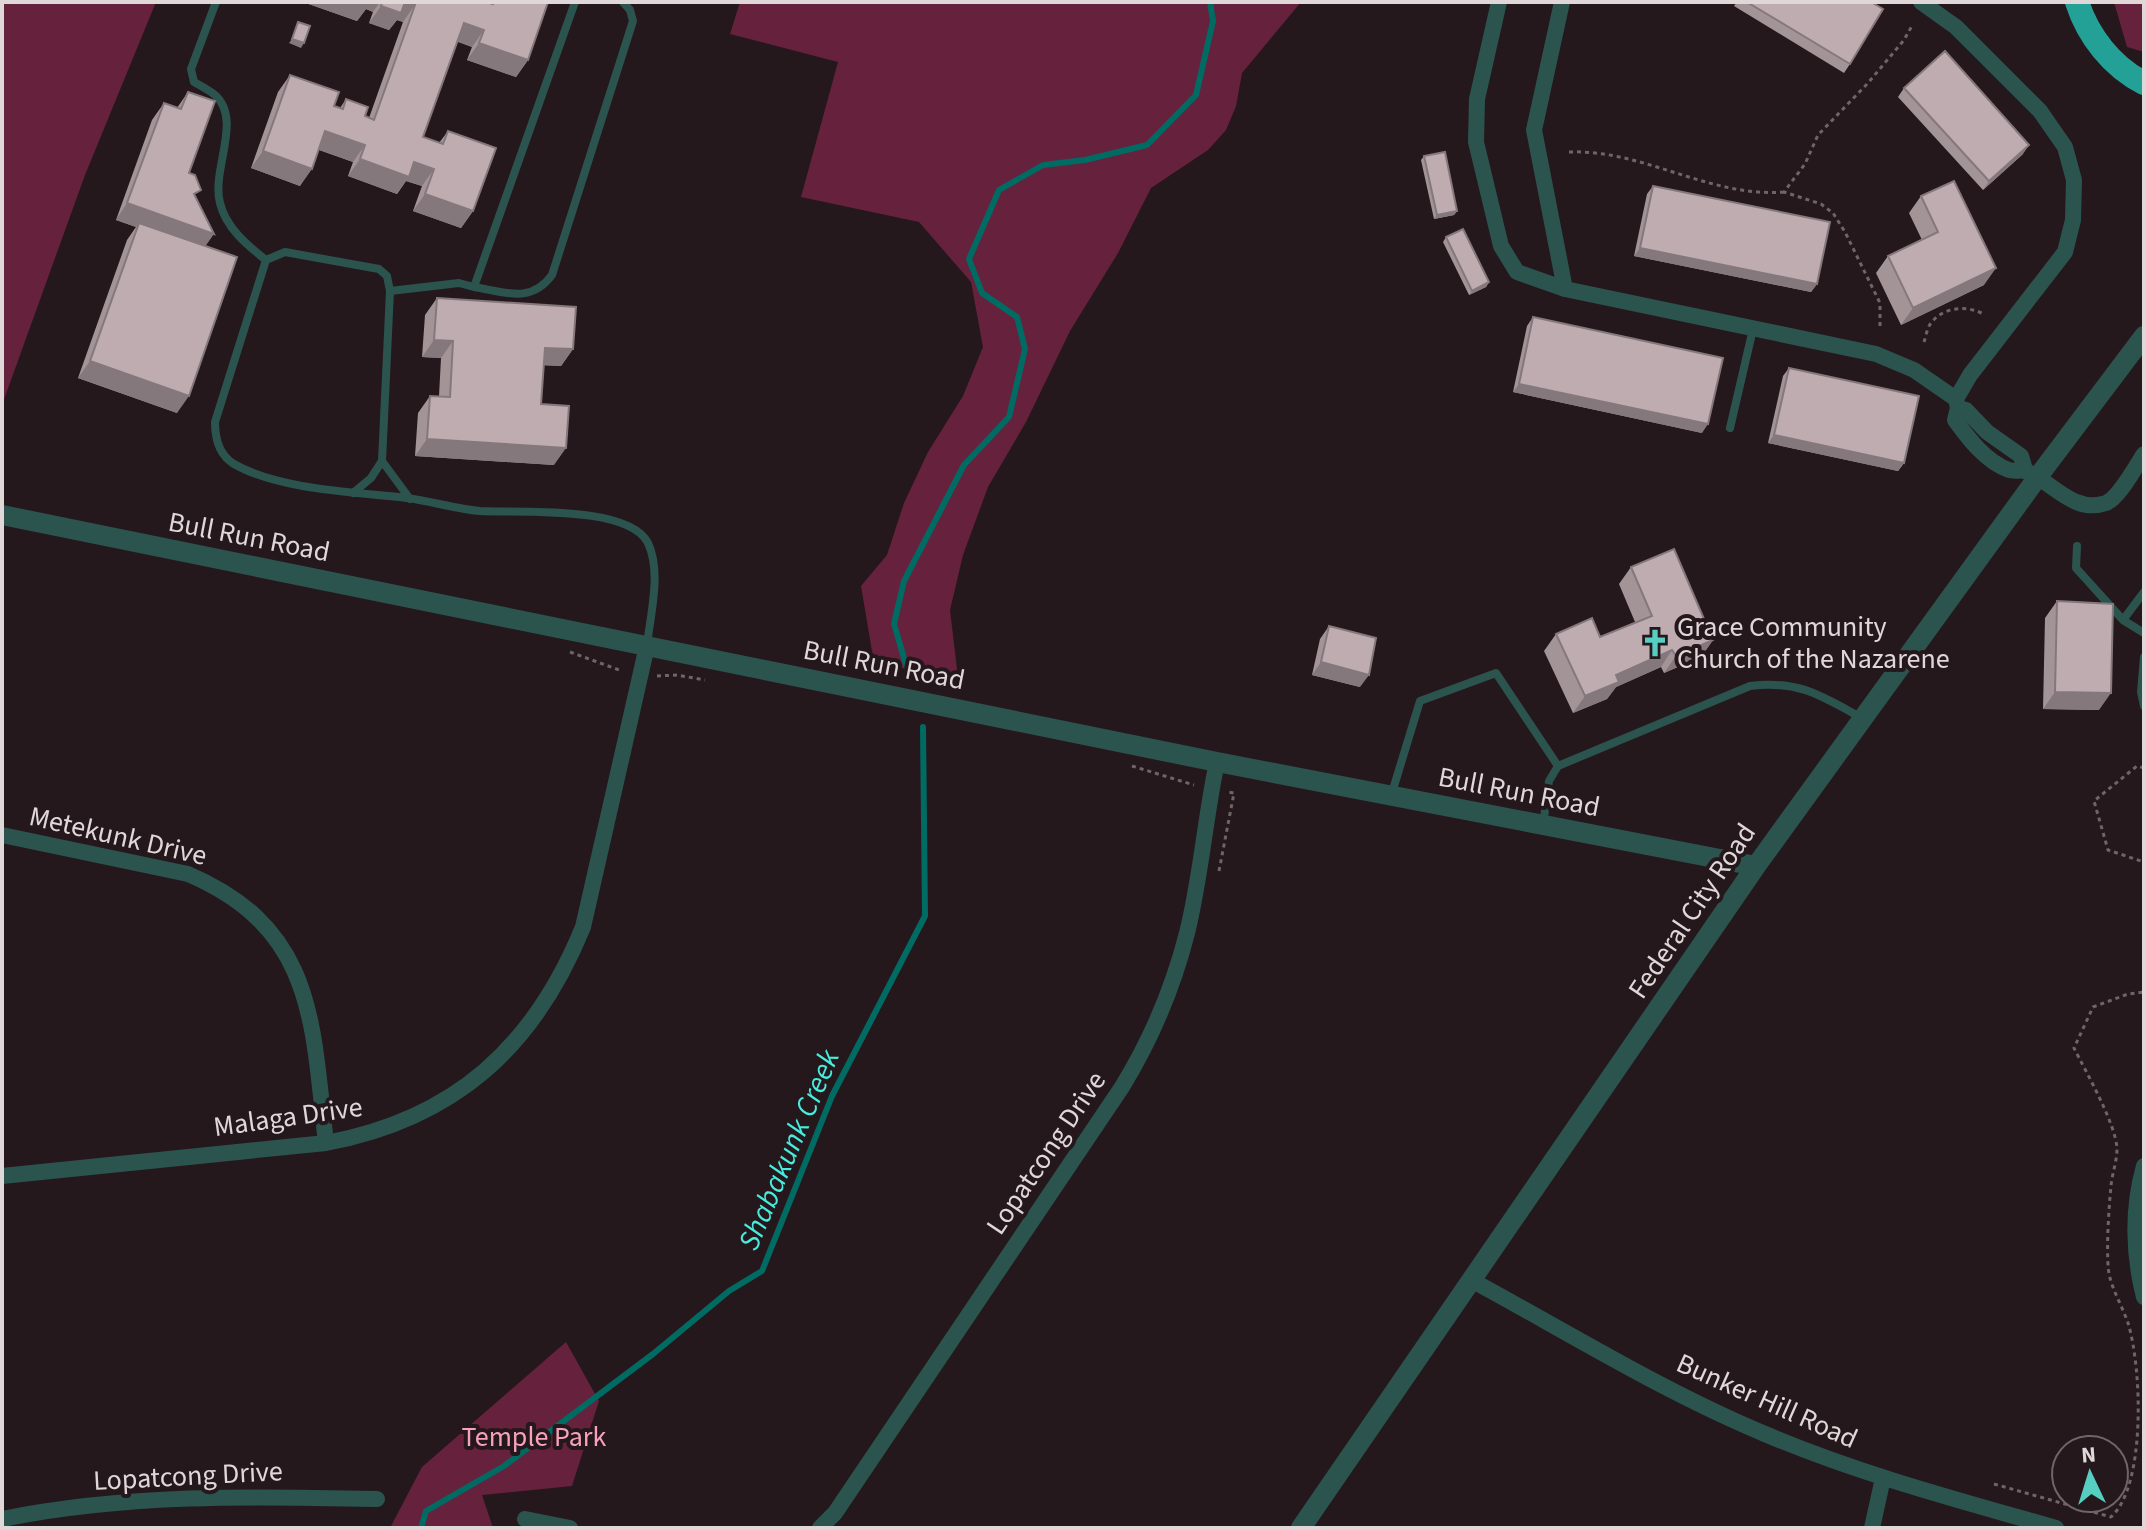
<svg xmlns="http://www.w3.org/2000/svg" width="2146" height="1530" font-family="'Source Sans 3',sans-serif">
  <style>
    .green { fill: #66213c }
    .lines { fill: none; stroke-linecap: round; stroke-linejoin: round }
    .stream { stroke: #006b63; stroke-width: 6 }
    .path { stroke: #6f6467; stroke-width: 3; stroke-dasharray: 4 4; stroke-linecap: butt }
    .service { stroke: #2b544f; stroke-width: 8 }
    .minor { stroke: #2b544f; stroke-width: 16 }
    .tertiary { stroke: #2b544f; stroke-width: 20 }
    .motorway { stroke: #24a197; stroke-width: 24 }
    .wall { fill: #a39498 }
    .shaded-wall { fill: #85787c }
    .building { fill: #beacb1; stroke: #85787c; stroke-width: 2 }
    .labels { text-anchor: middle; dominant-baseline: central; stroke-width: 8; stroke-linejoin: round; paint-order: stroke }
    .street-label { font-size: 28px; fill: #e0d7d9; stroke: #25181c }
    .poi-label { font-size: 28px; fill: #e0d7d9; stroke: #25181c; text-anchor: start }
    .park-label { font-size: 28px; fill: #f7a1bc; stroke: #25181c }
    .water-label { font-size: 30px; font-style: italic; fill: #46ecdd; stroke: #25181c }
  </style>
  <rect width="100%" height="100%" fill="#25181c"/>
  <!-- green -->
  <path class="green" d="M 2,2 L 156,2 L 85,175 L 2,405 Z
    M 740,2 L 1301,2 L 1242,73 L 1236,106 L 1226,130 L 1208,150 L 1151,188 L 1118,253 L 1070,331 L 1026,422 L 988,487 L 963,555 L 950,610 L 958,678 L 874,663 L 861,586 L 887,555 L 904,503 L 928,452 L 963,396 L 983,347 L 971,282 L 919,222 L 801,197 L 838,62 L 730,34 Z
    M 2114,2 L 2144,2 L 2144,52 L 2127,47 Z
    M 566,1342 L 599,1401 L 572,1486 L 482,1495 L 493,1528 L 390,1528 L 422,1467 Z"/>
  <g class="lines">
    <!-- stream -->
    <path class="stream" d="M 909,675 L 894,624 L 904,581 L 964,465 L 1009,417 L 1025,349 L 1017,317 L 982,293 L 969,259 L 999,190 L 1043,165 L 1085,160 L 1147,145 L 1196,95 L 1213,21 L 1210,2
      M 421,1528 L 426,1511 L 504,1466 L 653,1354 L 729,1291 L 762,1271 L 832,1096 L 925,916 L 923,727"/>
    <!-- path -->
    <path class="path" d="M 1569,152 C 1643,149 1710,198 1784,192
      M 1880,326 L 1880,303 L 1845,232 L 1833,213 L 1821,204 L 1784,192 L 1805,164 L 1818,135 L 1868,83 L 1904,40 L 1913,24
      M 1924,342 C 1926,336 1927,328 1931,323 C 1944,306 1969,305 1985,315
      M 570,652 L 622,671
      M 657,676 L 677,675 L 705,680
      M 1132,766 L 1194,785
      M 2144,768 L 2137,766 L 2094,801 L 2108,850 L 2144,862
      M 1219,871 L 1234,793 L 1228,792
      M 1994,1484 L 2111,1517 C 2146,1486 2142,1368 2128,1323 C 2123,1308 2114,1293 2110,1278 C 2105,1262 2109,1205 2111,1186 C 2112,1174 2117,1161 2117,1149 C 2116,1124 2086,1072 2074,1048 L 2093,1007 L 2128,994 L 2144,992"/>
    <!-- service -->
    <path class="service" d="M 216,2 L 191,69 L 194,82 C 201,86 209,90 215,95 C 243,120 211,170 220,203 C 226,228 247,245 266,260
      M 575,2 L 474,287 C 505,292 531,304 552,275 L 633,21 L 630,10 L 623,2
      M 390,291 L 459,283 L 474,287
      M 1730,428 L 1753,329
      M 353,493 L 371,478 L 382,461
      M 410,499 L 382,461 L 390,291 L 387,276 L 379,269 L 285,252 L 266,260 L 215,422 C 215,439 219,455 234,464 C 279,490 356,492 407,498 C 431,501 455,509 480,511 C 518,513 629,505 648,543 C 662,573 650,615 647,646
      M 2077,546 L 2076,568 L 2123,620 L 2144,633
      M 2123,620 L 2144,592
      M 2144,657 L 2141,692 L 2144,706
      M 1391,796 L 1420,701 L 1496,673 L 1558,766
      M 1543,825 L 1549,781 L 1558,766 L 1750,686 C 1799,680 1820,695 1862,718"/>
    <!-- minor -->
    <path class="minor" d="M 1499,2 L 1477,99 L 1476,142 L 1501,246 L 1517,272 L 1565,289 L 1876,354 L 1914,370 L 1956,399
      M 1562,2 L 1534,130 L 1565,289
      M 1921,2 L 1956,27 L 2040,111 L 2065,147 L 2074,180 L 2073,220 L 2065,252 L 1970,375 L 1956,399 L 1958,408 L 1955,420 C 1968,438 1986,462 2009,470 C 2015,472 2022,469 2028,472 C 2053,483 2074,514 2106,503 C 2119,498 2136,466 2144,454
      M 1958,408 L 1966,410 L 1987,432 L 2021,456 L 2025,470
      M 2,835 L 188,874 C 316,929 312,1023 326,1143
      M 2144,1166 C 2132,1208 2133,1255 2144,1297
      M 2,1176 L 326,1143 C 455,1119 534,1047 583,927 L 647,646
      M 1473,1281 C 1569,1333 1664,1392 1765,1434 C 1859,1474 1958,1500 2056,1528
      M 2,1519 C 126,1494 251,1496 377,1499
      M 525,1519 L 570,1528
      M 820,1528 L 835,1513 L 1122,1087 C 1152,1038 1173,988 1187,933 C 1201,877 1205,818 1217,762
      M 1872,1528 L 1883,1478"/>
    <!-- tertiary -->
    <path class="tertiary" d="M 2,515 L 1217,762 L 1756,866
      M 1301,1528 L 1756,866 L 2037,478 L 2144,336"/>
    <!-- motorway -->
    <path class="motorway" d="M 2077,2 C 2088,36 2112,67 2144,83"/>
  </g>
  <!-- wall -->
  <path class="wall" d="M 303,2 L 548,2 L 528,60 L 516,77 L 467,60 L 472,47 L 457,41 L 423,137 L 439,143 L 448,131 L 473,211 L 461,228 L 413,211 L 422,186 L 406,181 L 397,194 L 348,176 L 353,162 L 319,150 L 300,186 L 251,168 L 278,92 L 290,75 L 334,106 L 340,108 L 346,99 L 365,116 L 369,118 L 403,22 L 397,20 L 389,30 L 369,23 L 373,12 L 366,9 L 357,21 Z
    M 1737,2 L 1871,2 L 1850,64 L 1844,73 L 1734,6 Z
    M 1904,88 L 2023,154 L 1983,190 L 1898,97 Z
    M 188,92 L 189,173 L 196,198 L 206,246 L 177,413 L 78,378 L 127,240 L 136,227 L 116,220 L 152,120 L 164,103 L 177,108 Z
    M 1424,156 L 1457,211 L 1454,215 L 1434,219 L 1421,160 Z
    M 1653,186 L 1817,284 L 1811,292 L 1634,256 L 1647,194 Z
    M 1921,196 L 1984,285 L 1901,325 L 1876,273 L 1888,256 L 1922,240 L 1909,213 Z
    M 1446,237 L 1489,282 L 1486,287 L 1469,295 L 1443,242 Z
    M 437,298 L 573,349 L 561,366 L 544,365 L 541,404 L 554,465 L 415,456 L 418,413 L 430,396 L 439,396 L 441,358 L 422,357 L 425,315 Z
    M 1533,317 L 1702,433 L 1513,392 L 1527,326 Z
    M 1789,368 L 1904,463 L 1898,471 L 1768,443 L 1783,376 Z
    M 1631,567 L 1713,640 L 1701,657 L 1664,673 L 1661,667 L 1616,687 L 1607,699 L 1573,713 L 1544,651 L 1556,634 L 1600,637 L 1635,622 L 1619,584 Z
    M 2057,601 L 2099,710 L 2043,709 L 2045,618 Z
    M 1329,626 L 1360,687 L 1312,675 L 1320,639 Z"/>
  <!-- shaded-wall -->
  <path class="shaded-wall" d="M 303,2 L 380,2 L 373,12 L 366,9 L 357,21 Z
    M 405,2 L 415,5 L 403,22 L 397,20 L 389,30 L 369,23 L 381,6 Z
    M 464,23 L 484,30 L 472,47 L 452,40 Z
    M 292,39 L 304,43 L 301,48 L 289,43 Z
    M 479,43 L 528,60 L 516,77 L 467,60 Z
    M 325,131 L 365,145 L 353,162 L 314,148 Z
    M 2029,145 L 2023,154 L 1983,190 L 1989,181 Z
    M 263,151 L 312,169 L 300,186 L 251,168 Z
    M 360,159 L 414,162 L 434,169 L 422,186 L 406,181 L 397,194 L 348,176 Z
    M 425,194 L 473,211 L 461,228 L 413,211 Z
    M 127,203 L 214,234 L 202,251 L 139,223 L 136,227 L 116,220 Z
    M 1457,211 L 1454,215 L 1434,219 L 1437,215 Z
    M 1640,248 L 1817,284 L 1811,292 L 1634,256 Z
    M 1996,268 L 1984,285 L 1901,325 L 1913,308 Z
    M 1489,282 L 1486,287 L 1469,295 L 1472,291 Z
    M 434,340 L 453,341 L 441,358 L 422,357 Z
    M 545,348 L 573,349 L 561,366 L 533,365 Z
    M 90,361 L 189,396 L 177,413 L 78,378 Z
    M 1519,384 L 1708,424 L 1702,433 L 1513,392 Z
    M 1774,435 L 1904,463 L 1898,471 L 1768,443 Z
    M 427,439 L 566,448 L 554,465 L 415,456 Z
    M 1713,640 L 1701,657 L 1664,673 L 1676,656 Z
    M 1672,650 L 1661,667 L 1616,687 L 1607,699 L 1573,713 L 1585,696 L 1616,675 Z
    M 1321,662 L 1369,675 L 1360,687 L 1312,675 Z
    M 2055,692 L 2111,693 L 2099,710 L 2043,709 Z"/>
  <!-- building -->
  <path class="building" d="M 382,2 L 405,2 L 401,13 L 381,6 Z
    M 406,2 L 486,2 L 493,4 L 494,2 L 548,2 L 528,60 L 479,43 L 484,30 L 464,23 L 423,137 L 443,144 L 448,131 L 496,148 L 473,211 L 425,194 L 434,169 L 414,162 L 409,177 L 360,159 L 365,145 L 325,131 L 312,169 L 263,151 L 290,75 L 339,92 L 334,106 L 343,109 L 346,99 L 368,107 L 365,116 L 374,120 L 415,5 Z
    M 1747,2 L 1871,2 L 1883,9 L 1850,64 Z
    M 298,22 L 310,26 L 304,43 L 292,39 Z
    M 1945,51 L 2029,145 L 1989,181 L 1904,88 Z
    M 188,92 L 215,101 L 189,173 L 195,175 L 201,190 L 194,194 L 214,234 L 127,203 L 164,103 L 181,109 Z
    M 1445,152 L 1457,211 L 1437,215 L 1424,156 Z
    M 1954,181 L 1996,268 L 1913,308 L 1888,256 L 1938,232 L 1921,196 Z
    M 1653,186 L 1830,222 L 1817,284 L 1640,248 Z
    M 139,223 L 237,257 L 189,396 L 90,361 Z
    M 1463,229 L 1489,282 L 1472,291 L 1446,237 Z
    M 437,298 L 576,307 L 573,349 L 545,348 L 541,404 L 569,406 L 566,448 L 427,439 L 430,396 L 450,397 L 453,341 L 434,340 Z
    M 1533,317 L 1723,358 L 1708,424 L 1519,384 Z
    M 1789,368 L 1919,396 L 1904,463 L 1774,435 Z
    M 1674,549 L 1713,640 L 1676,656 L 1672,650 L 1616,675 L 1619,682 L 1585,696 L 1556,634 L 1592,618 L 1600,637 L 1652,616 L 1631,567 Z
    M 2057,601 L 2113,604 L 2111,693 L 2055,692 Z
    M 1329,626 L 1376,638 L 1369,675 L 1321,662 Z"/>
  <!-- icons -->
  <defs>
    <symbol id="church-bare" viewBox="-9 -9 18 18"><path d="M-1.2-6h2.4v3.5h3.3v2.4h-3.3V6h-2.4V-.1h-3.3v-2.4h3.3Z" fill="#57cec2" stroke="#25181c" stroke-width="2.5" paint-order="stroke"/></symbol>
  </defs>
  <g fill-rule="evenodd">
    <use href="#church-bare" x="1635" y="623" width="40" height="40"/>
  </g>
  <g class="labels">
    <!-- street labels -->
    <g class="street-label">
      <text transform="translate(249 537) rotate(11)">Bull Run Road</text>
      <text transform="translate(884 665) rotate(11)">Bull Run Road</text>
      <text transform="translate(1519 792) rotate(11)">Bull Run Road</text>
      <text transform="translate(118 836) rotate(13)">Metekunk Drive</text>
      <text transform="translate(1692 911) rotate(-56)">Federal City Road</text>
      <text transform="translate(288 1117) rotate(-8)">Malaga Drive</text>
      <text transform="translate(1046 1153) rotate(-56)">Lopatcong Drive</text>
      <text transform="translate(1767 1401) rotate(24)">Bunker Hill Road</text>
      <text transform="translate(188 1476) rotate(-3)">Lopatcong Drive</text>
    </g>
    <!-- poi labels -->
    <g class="poi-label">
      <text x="1677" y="627">Grace Community<tspan x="1677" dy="32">Church of the Nazarene</tspan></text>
    </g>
    <!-- park labels -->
    <g class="park-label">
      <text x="534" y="1437">Temple Park</text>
    </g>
    <!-- water labels -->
    <g class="water-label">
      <text transform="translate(789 1150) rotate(-67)">Shabakunk Creek</text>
    </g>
  </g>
  <!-- border -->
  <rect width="2146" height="1530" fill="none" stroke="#e0d7d9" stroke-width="8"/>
  <!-- north arrow -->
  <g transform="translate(2090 1474) rotate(356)"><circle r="38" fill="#25181c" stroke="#706468" stroke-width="2"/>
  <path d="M0-6L14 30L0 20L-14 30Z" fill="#57cec2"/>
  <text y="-12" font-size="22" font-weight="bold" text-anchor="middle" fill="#e0d7d9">N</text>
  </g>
</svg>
